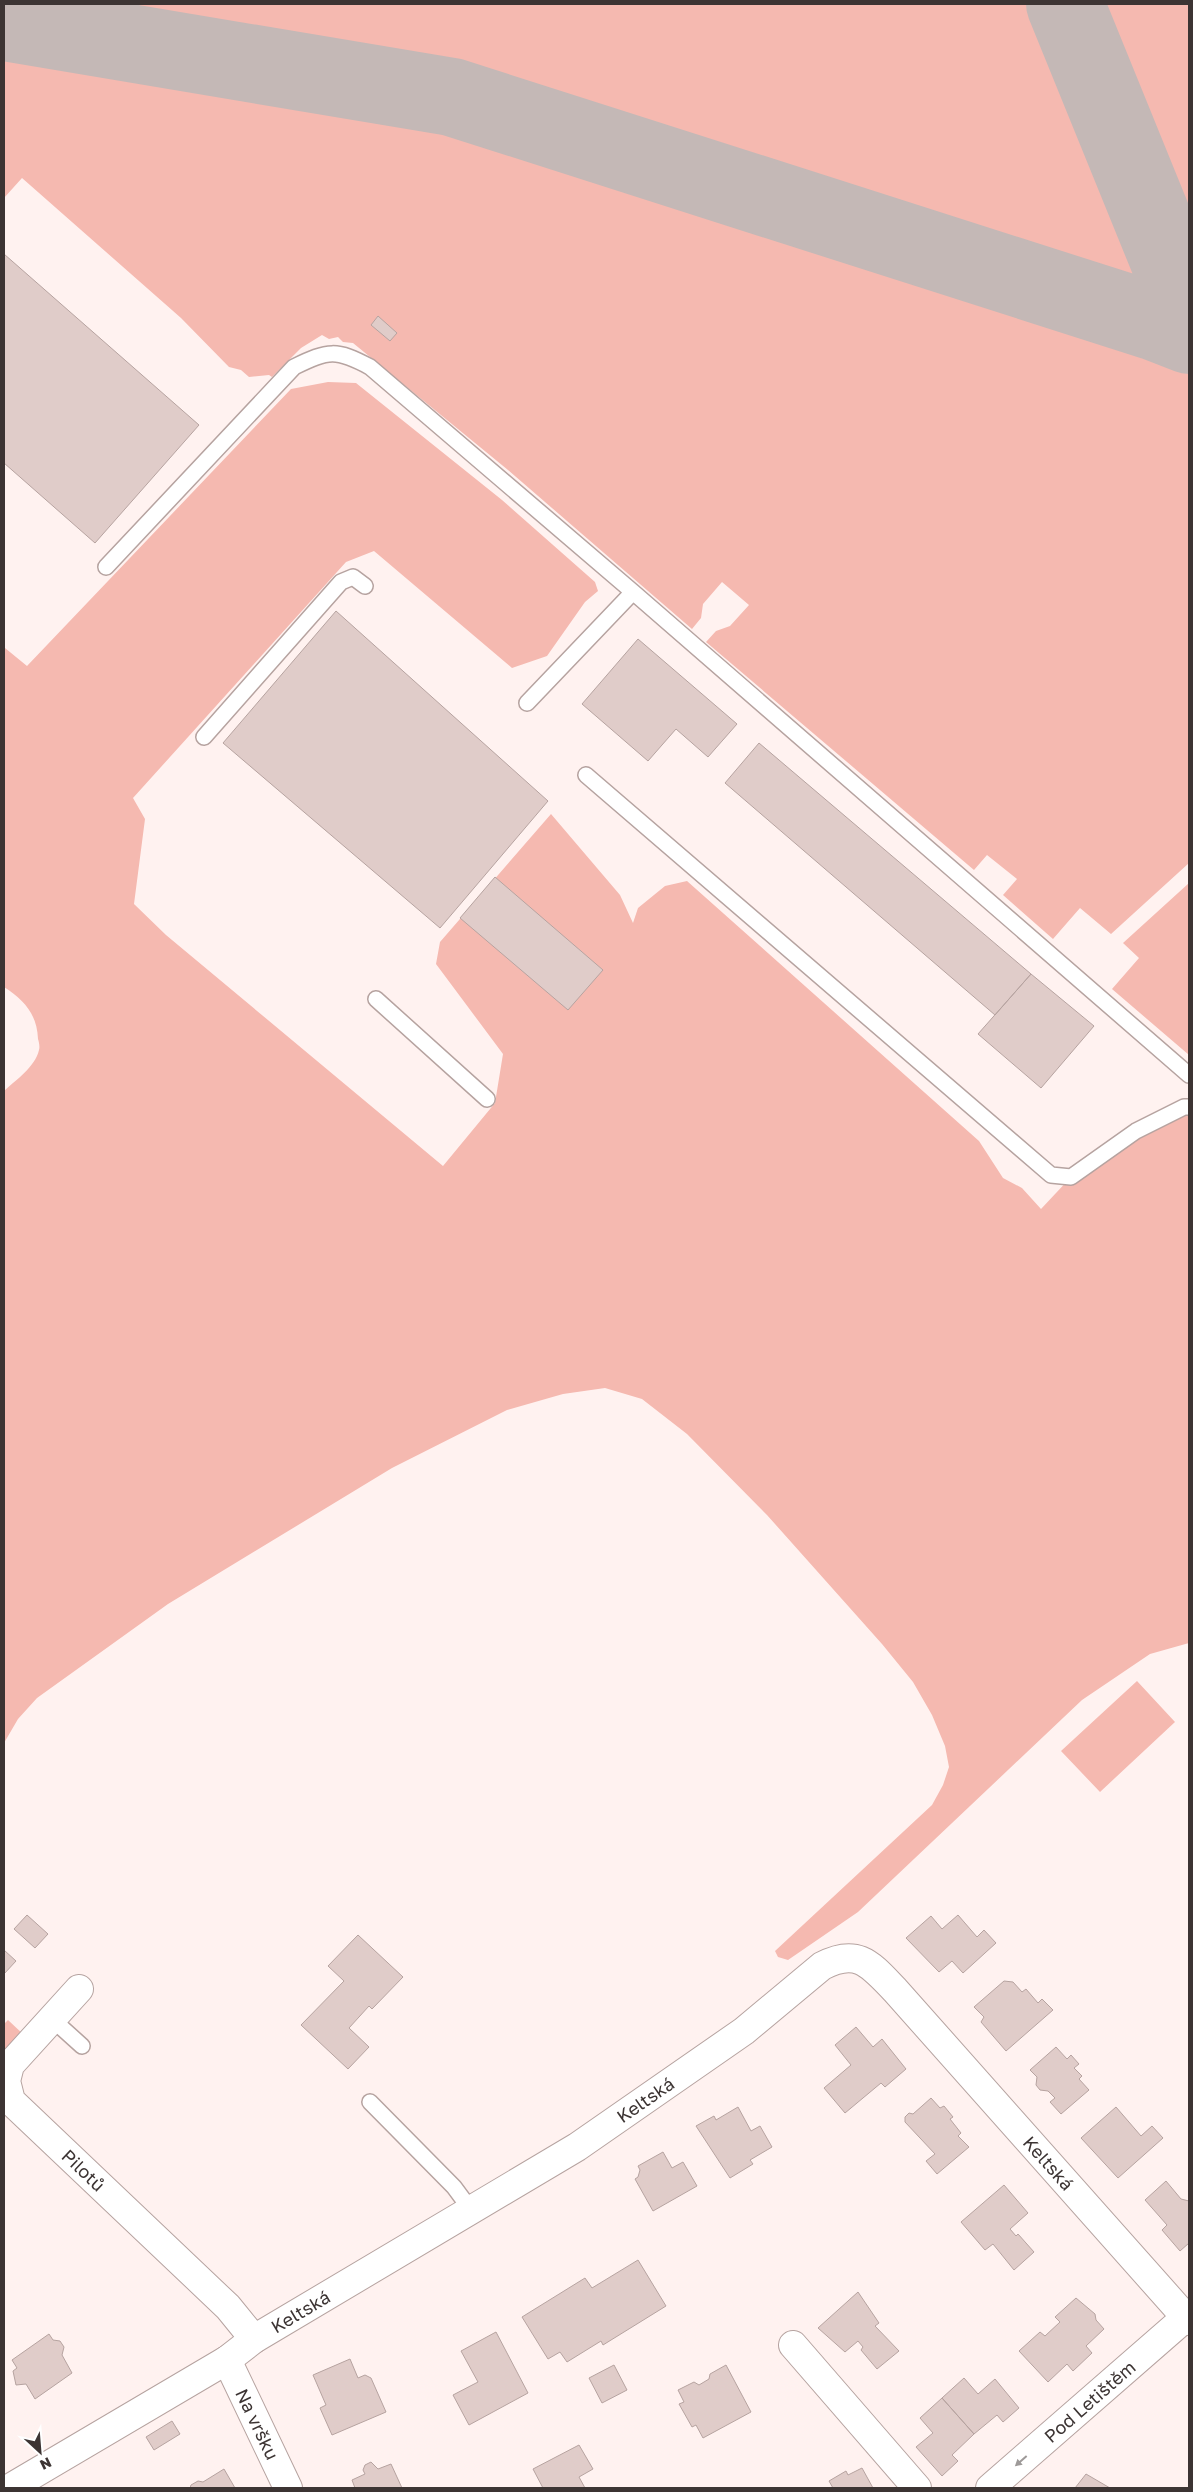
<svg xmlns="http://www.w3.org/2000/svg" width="1193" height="2492" font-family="'Golos Text',sans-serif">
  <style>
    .green { fill: #f5b9b0 }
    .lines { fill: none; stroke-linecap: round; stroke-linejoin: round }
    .taxiway { stroke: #c4b8b6; stroke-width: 78 }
    .building { fill: #e0ccc9; stroke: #b6a3a0 }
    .service-casing { stroke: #b6a3a0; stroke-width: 18 }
    .minor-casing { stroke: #b6a3a0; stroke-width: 30 }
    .service { stroke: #fff; stroke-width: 15 }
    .minor { stroke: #fff; stroke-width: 28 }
    .oneway { fill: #9e9a99 }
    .labels { text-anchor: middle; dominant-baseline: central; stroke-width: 4; stroke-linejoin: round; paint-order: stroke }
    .street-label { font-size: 18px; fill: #3c3433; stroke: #fff }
  </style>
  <rect width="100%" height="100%" fill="#fff2f0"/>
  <!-- green -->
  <path class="green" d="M 4,4 L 1049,4 L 1189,350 L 1189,863 L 1111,934 L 1080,908 L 1053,939 L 1003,895 L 1017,879 L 987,855 L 974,870 L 706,642 L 716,631 L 730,626 L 749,605 L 722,582 L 703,604 L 701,618 L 692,629 L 508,470 L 353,343 L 343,342 L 338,337 L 329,339 L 322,335 L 301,348 L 272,377 L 269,375 L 249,377 L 241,370 L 229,367 L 181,318 L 22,178 L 4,198 Z
    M 1084,4 L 1189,4 L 1189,264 L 1125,100 L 1095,35 Z
    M 328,382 L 356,383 L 502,500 L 595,582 L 598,591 L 585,602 L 547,656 L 512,668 L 374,551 L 346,562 L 133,798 L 145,819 L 134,904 L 166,935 L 443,1166 L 495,1103 L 503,1054 L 436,964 L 440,942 L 551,814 L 620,895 L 633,923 L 638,908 L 665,886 L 687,881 L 979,1141 L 1003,1178 L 1022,1188 L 1041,1209 L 1071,1177 L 1189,1107 L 1189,1643 L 1150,1654 L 1082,1700 L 858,1912 L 788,1960 L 778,1957 L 775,1951 L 932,1805 L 943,1785 L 949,1767 L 945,1746 L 932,1715 L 913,1682 L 882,1644 L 767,1515 L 687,1434 L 642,1399 L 605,1388 L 563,1394 L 507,1410 L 392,1468 L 168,1604 L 37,1698 L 18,1719 L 4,1743 L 4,1091 C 16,1080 35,1067 39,1050 C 40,1047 39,1042 38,1039 C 37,1014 24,1000 4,987 L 4,650 L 5,648 L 27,666 L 291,389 Z
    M 1189,883 L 1189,1055 L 1112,989 L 1139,958 L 1123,943 Z
    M 1137,1681 L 1175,1722 L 1100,1792 L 1061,1751 Z
    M 8,2020 L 24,2035 L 4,2060 L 4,2024 Z"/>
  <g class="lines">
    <!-- taxiway -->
    <path class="taxiway" d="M 1065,4 L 1189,309
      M 4,22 L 452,97 L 1153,321 L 1189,335"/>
  </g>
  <!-- building -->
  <path class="building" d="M 4,254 L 199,425 L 95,543 L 4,463 Z
    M 378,316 L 397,333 L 390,341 L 371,325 Z
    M 336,611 L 548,801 L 440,928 L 223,743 Z
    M 638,639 L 737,724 L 708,757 L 676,729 L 648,761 L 582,704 Z
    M 759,743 L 1031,974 L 995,1015 L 725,783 Z
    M 495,877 L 603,970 L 568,1010 L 460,918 Z
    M 1031,974 L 1094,1026 L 1041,1088 L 978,1034 Z
    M 27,1915 L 48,1934 L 35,1948 L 14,1929 Z
    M 958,1915 L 977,1937 L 984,1930 L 996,1943 L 963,1973 L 952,1961 L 939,1972 L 906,1938 L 931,1916 L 942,1929 Z
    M 358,1935 L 403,1977 L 372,2009 L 369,2006 L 349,2028 L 369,2047 L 348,2069 L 301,2025 L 344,1981 L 328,1966 Z
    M 4,1950 L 16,1961 L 4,1974 Z
    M 1004,1981 L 1013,1982 L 1022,1992 L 1026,1989 L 1038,2003 L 1042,1999 L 1053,2010 L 1006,2051 L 981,2022 L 984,2017 L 974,2007 Z
    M 856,2027 L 873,2047 L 882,2039 L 906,2069 L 885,2087 L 881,2083 L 845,2113 L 824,2088 L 851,2065 L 835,2045 Z
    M 1056,2047 L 1067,2059 L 1071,2055 L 1079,2064 L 1074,2068 L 1082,2076 L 1079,2079 L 1089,2090 L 1061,2114 L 1050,2102 L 1055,2098 L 1048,2091 L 1040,2090 L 1036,2085 L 1037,2077 L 1030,2070 Z
    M 931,2098 L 940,2108 L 944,2106 L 953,2117 L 950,2119 L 961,2133 L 958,2136 L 969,2147 L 937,2174 L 926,2161 L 935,2154 L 905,2122 L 905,2117 L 909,2113 L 913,2114 Z
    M 738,2107 L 751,2131 L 760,2126 L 772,2147 L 750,2160 L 753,2164 L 730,2178 L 696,2126 L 714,2116 L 716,2120 Z
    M 1116,2107 L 1141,2136 L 1152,2126 L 1163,2138 L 1118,2178 L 1081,2138 Z
    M 663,2152 L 672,2168 L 683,2162 L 697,2186 L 653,2211 L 635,2179 L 638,2177 L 640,2170 L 638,2166 Z
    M 1166,2181 L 1181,2199 L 1189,2201 L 1189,2243 L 1180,2251 L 1162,2230 L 1167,2225 L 1145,2200 Z
    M 1004,2185 L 1028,2213 L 1010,2229 L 1016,2236 L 1018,2234 L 1034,2252 L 1014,2270 L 993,2244 L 985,2250 L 961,2222 Z
    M 638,2260 L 666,2306 L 603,2345 L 601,2341 L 567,2362 L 560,2352 L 548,2359 L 522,2317 L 585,2278 L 592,2288 Z
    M 858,2292 L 879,2323 L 875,2326 L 899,2351 L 877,2369 L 861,2350 L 863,2347 L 858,2341 L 845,2352 L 818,2328 Z
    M 1076,2298 L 1095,2314 L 1096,2320 L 1104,2329 L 1086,2346 L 1092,2353 L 1073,2371 L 1067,2364 L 1048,2382 L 1019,2351 L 1040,2332 L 1045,2336 L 1060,2322 L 1055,2317 Z
    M 496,2332 L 528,2393 L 469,2425 L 453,2395 L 478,2382 L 461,2351 Z
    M 49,2334 L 53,2340 L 60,2341 L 64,2347 L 62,2355 L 72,2373 L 35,2399 L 26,2384 L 16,2385 L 13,2371 L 17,2368 L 12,2360 Z
    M 350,2359 L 358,2378 L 365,2375 L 371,2378 L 386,2412 L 332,2435 L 320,2408 L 326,2405 L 313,2375 Z
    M 614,2365 L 627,2390 L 602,2403 L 589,2378 Z
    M 726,2365 L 751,2412 L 703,2438 L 696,2425 L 692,2427 L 679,2404 L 684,2402 L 678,2390 L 694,2382 L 699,2385 L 709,2379 L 710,2374 Z
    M 964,2378 L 978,2394 L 995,2379 L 1019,2408 L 1003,2422 L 997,2415 L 974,2434 L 942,2398 Z
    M 942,2398 L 974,2434 L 952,2455 L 958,2461 L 942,2476 L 916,2447 L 933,2433 L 920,2418 Z
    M 172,2421 L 180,2434 L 154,2450 L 146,2437 Z
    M 579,2445 L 593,2469 L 579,2477 L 585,2488 L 543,2488 L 533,2469 Z
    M 371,2462 L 378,2469 L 391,2464 L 402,2488 L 355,2488 L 352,2480 L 365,2474 L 363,2470 L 365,2465 Z
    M 862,2468 L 873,2488 L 833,2488 L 829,2481 L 846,2471 L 848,2475 Z
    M 224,2469 L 235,2488 L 190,2488 L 191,2485 L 198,2481 L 203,2482 Z
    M 1086,2474 L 1110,2488 L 1075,2488 Z"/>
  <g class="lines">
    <defs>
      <path id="service" d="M 106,567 L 294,367 C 329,350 336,349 370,367 L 633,592 L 1189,1075
        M 527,703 L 633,592
        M 204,737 L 341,582 L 353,577 L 365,586
        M 586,775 L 1051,1175 L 1071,1177 L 1136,1131 L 1184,1107 L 1189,1107
        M 376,999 L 487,1099
        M 51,2018 L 82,2046
        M 370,2102 L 454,2187 L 471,2210"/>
      <g id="minor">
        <path id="s1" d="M 79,1989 L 10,2065 L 6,2081 L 11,2101 L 228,2307 L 254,2339"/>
        <path d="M 793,2345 L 917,2488"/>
        <path id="s2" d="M 227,2360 L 288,2488"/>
        <path id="s3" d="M 10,2488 L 227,2360 L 254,2339 L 577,2147 L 744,2031 L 822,1966 C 858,1947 871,1965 895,1990 L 1189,2321"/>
        <path id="s4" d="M 990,2488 L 1185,2318"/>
      </g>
    </defs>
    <!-- service casing -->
    <use href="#service" class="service-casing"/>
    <!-- minor casing -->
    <use href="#minor" class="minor-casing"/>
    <!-- service -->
    <use href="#service" class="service"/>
    <!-- minor -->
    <use href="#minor" class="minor"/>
  </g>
  <!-- one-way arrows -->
  <defs><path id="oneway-solid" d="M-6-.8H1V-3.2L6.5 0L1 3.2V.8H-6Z" transform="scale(1.25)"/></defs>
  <use class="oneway" href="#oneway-solid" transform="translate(1021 2461) rotate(139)"/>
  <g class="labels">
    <!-- street labels -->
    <g class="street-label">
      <text stroke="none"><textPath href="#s3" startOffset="745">Keltská</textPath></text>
      <text stroke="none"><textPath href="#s3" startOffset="1284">Keltská</textPath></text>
      <text stroke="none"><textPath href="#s1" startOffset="240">Pilotů</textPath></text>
      <text stroke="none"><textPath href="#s3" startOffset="340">Keltská</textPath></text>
      <text stroke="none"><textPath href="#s4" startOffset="132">Pod Letištěm</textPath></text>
      <text stroke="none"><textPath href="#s2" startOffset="71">Na vršku</textPath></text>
    </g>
  </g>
  <!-- border -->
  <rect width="1193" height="2492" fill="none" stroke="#3c3433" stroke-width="10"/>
  <!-- north arrow -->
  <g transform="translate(40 2452) rotate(154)" stroke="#ffffff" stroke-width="4" paint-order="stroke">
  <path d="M0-4L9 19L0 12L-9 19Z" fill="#3c3433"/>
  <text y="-8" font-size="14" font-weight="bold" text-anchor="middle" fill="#3c3433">N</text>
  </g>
</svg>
